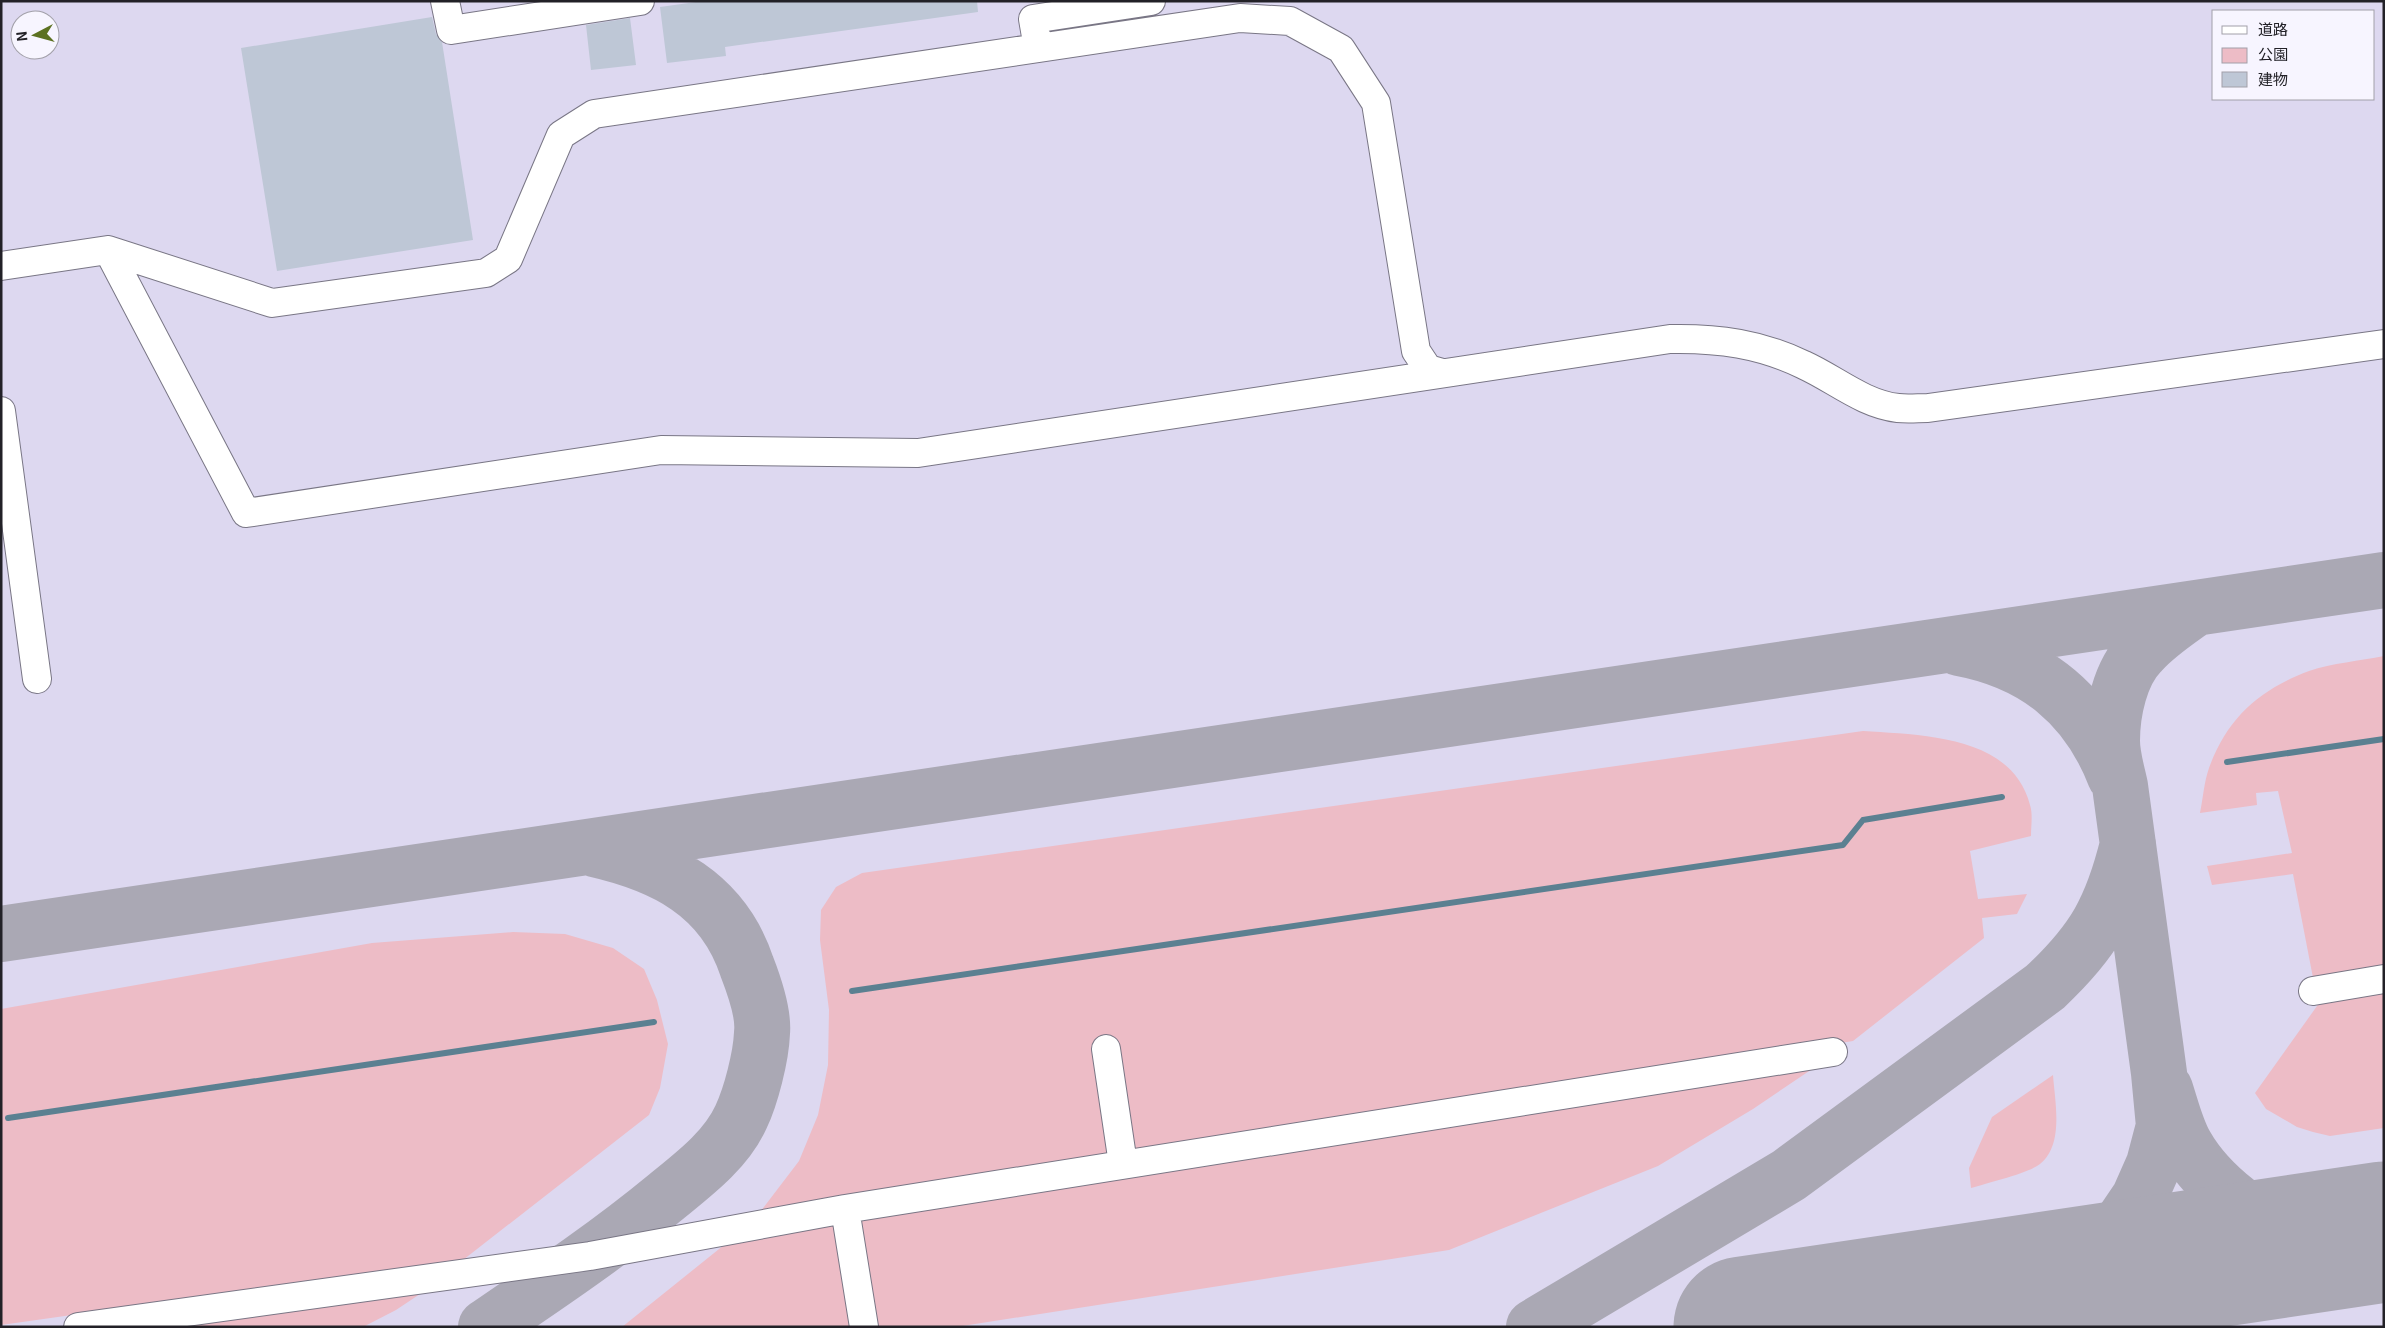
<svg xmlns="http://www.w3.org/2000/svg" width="2385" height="1328" font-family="Georgia,'Noto Sans JP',serif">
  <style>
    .built { fill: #ddd8f0; fill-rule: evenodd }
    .green { fill: #edbcc6 }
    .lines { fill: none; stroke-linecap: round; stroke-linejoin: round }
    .stream { stroke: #5b8091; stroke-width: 6 }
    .taxiway { stroke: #aaa8b4; stroke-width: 56 }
    .runway { stroke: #aaa8b4; stroke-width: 141 }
    .building { fill: #bec7d6 }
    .minor-casing { stroke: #797685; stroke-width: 30 }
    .minor { stroke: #fff; stroke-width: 28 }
  </style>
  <rect width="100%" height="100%" fill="#eae7f7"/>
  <!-- built -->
  <path class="built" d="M 1,1 L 2384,1 L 2384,1327 L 1,1327 ZM 2214,11 L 2374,11 L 2374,99 L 2214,99 ZM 20,20 L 50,20 L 50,50 L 20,50 Z"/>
  <!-- green -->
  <path class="green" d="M 2384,656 L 2384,971 L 2314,983 L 2293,874 L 2212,885 L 2207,866 L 2292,853 L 2278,791 L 2256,793 L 2257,805 L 2200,813 C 2203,799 2204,782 2209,768 C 2227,718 2260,689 2309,671 C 2332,663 2360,661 2384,656 Z
    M 1863,731 C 1922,735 2012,735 2030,805 C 2033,814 2031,826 2031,836 L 1970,851 L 1978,899 L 2027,894 L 2017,914 L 1982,918 L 1984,938 L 1853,1041 L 1131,1156 L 1116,1157 L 757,1216 L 799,1161 L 818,1115 L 828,1065 L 829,1010 L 820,940 L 821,910 L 836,887 L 862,873 Z
    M 513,932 L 565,934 L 613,948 L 644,969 L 657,1000 L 668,1044 L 660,1088 L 649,1115 L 463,1260 L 1,1325 L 1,1009 L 372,943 Z
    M 2384,989 L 2384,1128 L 2330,1136 L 2313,1132 L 2297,1127 L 2266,1109 L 2255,1093 L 2322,999 Z
    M 1827,1059 L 1753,1109 L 1658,1166 L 1449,1250 L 956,1327 L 873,1327 L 859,1215 Z
    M 2053,1075 C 2055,1103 2065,1148 2037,1166 C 2024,1174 1987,1183 1971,1188 L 1969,1168 L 1992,1117 Z
    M 839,1219 L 856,1327 L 622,1327 L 734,1237 Z
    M 438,1282 L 396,1310 L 363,1327 L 121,1327 Z"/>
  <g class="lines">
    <!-- stream -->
    <path class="stream" d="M 2227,762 L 2384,739
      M 852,991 L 1843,845 L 1863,820 L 2002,797
      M 8,1118 L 654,1022"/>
    <!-- taxiway -->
    <path class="taxiway" d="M 1959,648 C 2035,662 2087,704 2115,776
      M 1,934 L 2384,580
      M 2165,1089 C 2171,1107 2176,1129 2186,1146 C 2211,1190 2258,1219 2301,1244
      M 2065,1279 L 2118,1229 L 2139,1198 L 2154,1164 L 2164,1126 L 2159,1073 L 2120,786 C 2117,772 2112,756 2112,741 C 2112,712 2120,673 2141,652 C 2156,635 2176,622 2194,609
      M 1861,1309 L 1900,1327
      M 486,1327 C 548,1285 609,1244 667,1196 C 694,1174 726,1150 741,1117 C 751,1096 761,1057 762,1033 C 764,1014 754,985 747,967 C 723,894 664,865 594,849
      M 1534,1327 L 1789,1175 L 2045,987 C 2094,941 2112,909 2128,844
      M 2160,1327 L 2172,1311 L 2228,1255"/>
    <!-- runway -->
    <path class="runway" d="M 1744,1327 L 2384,1232"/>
  </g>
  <!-- building -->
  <path class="building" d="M 703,1 L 977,1 L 978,12 L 725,47 L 726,56 L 667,63 L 660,7 Z
    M 432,17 L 436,34 L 442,42 L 473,240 L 277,271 L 241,48 Z
    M 630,18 L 636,65 L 591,70 L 586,25 Z"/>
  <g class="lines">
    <defs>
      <path id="minor" d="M 445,1 L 451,30 L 640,1
        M 1038,48 L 1033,19 L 1151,1
        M 108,250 L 246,513 L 661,450 L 918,453 L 1670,339 C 1718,338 1761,344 1804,365 C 1835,379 1863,404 1898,408 C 1908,409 1918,408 1928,408 L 2384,344
        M 1,266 L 108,250 L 272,303 L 486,273 L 508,259 L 561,135 L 594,114 L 1240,18 L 1290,21 L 1341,49 L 1376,103 L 1416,351 L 1428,369 L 1442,373
        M 1,411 L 37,679
        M 2313,991 L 2384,979
        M 1106,1049 L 1123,1164
        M 845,1209 L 864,1327
        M 78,1327 L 590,1256 L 845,1209 L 1833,1052"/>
    </defs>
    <!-- minor casing -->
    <use href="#minor" class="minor-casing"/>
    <!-- minor -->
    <use href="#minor" class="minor"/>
  </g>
  <!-- border -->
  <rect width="2385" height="1328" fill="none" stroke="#222127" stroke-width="5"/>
  <!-- legend -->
  <rect x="2212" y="10" width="162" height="90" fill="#f7f5ff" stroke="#a2a0a9"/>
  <rect x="2222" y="26" width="25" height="8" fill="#ffffff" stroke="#a2a0a9"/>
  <text x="2258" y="35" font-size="15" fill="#222127">道路</text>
  <rect x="2222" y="48" width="25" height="15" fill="#edbcc6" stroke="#a2a0a9"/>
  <text x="2258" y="60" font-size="15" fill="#222127">公園</text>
  <rect x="2222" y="72" width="25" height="15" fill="#bec7d6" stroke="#a2a0a9"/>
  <text x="2258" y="85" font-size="15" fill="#222127">建物</text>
  <!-- north arrow -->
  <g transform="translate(35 35) rotate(264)"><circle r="24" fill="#f7f5ff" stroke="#a2a0a9"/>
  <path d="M0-4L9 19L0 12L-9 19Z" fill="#5c7121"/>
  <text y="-8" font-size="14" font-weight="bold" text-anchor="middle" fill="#222127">N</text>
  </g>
</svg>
